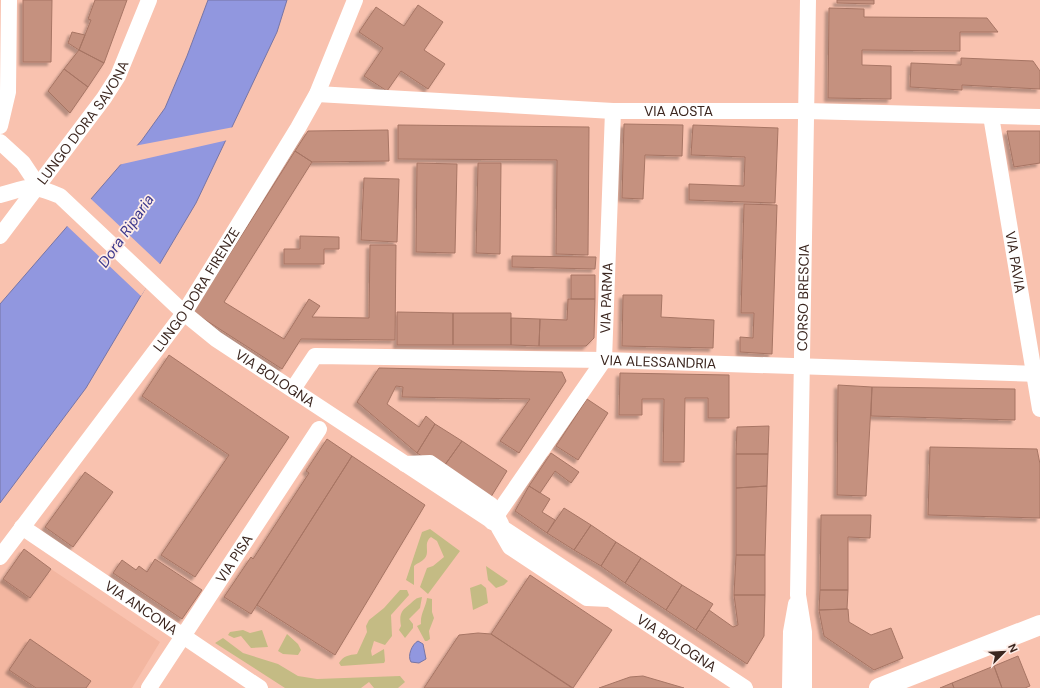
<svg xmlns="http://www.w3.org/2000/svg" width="1040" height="688" font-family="'DM Sans',sans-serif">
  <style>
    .built { fill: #f3b6a0 }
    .green { fill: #c4bb84 }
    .water { fill: #9197df; stroke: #7775a5 }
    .pier { fill: #f9c2af }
    .building { fill: #c5917f; stroke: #a77564; filter: url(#shadow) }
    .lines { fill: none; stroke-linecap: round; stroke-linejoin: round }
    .minor { stroke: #fff; stroke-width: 16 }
    .major { stroke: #fff; stroke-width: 20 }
    .labels { text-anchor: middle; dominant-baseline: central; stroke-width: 3.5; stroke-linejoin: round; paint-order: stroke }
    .street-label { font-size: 14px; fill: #3b261f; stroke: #feede7 }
    .water-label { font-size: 15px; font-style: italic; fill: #3b378c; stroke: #feede7 }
  </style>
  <defs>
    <filter id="shadow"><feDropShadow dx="-3.5" dy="3.5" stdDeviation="1" flood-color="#0004"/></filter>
  </defs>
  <rect width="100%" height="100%" fill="#f9c2af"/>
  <!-- built -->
  <path class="built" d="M 51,569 L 160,642 L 132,688 L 0,688 L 0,582 L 3,579 L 30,598 Z"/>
  <!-- green -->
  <path class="green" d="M 430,529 L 460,551 L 428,594 L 420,587 L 427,568 L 433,566 L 444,557 L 437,541 L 431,537 C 423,543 430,552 425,558 C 422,562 417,563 414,566 L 414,585 L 406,580 L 422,532 Z
    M 486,566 L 508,581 L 504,585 L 496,588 L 488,580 Z
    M 481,584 L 486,588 L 488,603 L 473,610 L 470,588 Z
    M 400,590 L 407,590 L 409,595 L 391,615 L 392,636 L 385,645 L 374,641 L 371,651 L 372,656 L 384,649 L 385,661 L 384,663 L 341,666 L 339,663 C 343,656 349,655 357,654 L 367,632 L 366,626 L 369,620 L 384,608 Z
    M 422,597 L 420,608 L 409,619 L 413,624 L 413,628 L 405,638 L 399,630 L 401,626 C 399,614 401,611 410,604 C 415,600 415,598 422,597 Z
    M 427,598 L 432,599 L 432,612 L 434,618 L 429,631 L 430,639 L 427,641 L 425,641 L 417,626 L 421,624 C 420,614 426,607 427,598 Z
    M 243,630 L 250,633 L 262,630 L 268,647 L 251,648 L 241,636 L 234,638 L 228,635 L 230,632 Z
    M 287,634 L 298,644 L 301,650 L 298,655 L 283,654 L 278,651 Z
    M 223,638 L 243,653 L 278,664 L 298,676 L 317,679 L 400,676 L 405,682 L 398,688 L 374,688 L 369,682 L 361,688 L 285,688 L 215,643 Z"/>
  <!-- water -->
  <path class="water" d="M 208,0 L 287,0 L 277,32 L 196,203 L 86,388 L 0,503 L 0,304 L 142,140 L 165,108 L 187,56 Z
    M 418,641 L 423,644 L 426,659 L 419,663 L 411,662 C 407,656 412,644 418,641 Z"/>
  <!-- pier -->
  <path class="pier" d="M 234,127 L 228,140 L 118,165 L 134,146 Z
    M 90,198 L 161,265 L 141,296 L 66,225 Z"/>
  <!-- building -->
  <path class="building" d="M 23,0 L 52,0 L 51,62 L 23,62 Z
    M 95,0 L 127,0 L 104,63 L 79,50 L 91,20 L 88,19 Z
    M 837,0 L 874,0 L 874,4 L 837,3 Z
    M 418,5 L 443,22 L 424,50 L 445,64 L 428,89 L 401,71 L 387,91 L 364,76 L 383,48 L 359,32 L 376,7 L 404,26 Z
    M 829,8 L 864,9 L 864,17 L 987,18 L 998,32 L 960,32 L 960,51 L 862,50 L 862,65 L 891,66 L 891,99 L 828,98 Z
    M 72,32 L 85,35 L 79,50 L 68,43 Z
    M 79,50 L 104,63 L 88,87 L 64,69 Z
    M 961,58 L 1033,61 L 1040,71 L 1040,89 L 962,85 L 962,90 L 910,87 L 911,63 L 961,65 Z
    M 64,69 L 88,87 L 70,113 L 48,91 Z
    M 624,124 L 683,125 L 682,156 L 645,155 L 643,199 L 622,198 Z
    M 398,125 L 589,127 L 588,255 L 556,254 L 557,160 L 398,159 Z
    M 693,125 L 778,128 L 775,203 L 689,200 L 689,184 L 744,186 L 745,157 L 691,155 Z
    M 388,130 L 389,161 L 312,162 L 295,151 L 308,131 Z
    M 1007,131 L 1040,131 L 1040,163 L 1014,167 Z
    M 295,151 L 312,162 L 224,302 L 284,339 L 309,299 L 320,306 L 312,317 L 369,318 L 370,245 L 396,245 L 395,340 L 301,339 L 282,369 L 193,312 Z
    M 417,163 L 457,164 L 455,253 L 416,252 Z
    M 478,163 L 501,163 L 500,254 L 476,253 Z
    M 364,178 L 399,179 L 397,242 L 361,240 Z
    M 744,204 L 777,205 L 772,354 L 740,352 L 740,337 L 753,338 L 754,313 L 741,313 Z
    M 300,236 L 339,237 L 339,249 L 324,249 L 324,264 L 284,264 L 284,249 L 300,249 Z
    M 512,256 L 596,257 L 595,269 L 512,267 Z
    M 571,275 L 595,275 L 595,299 L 571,299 Z
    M 623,295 L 662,295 L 661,317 L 714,320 L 713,348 L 622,346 Z
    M 568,299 L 595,299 L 594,338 L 586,346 L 539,346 L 540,319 L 567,320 Z
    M 397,312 L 453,313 L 453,345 L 397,345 Z
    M 453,313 L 511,313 L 511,345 L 453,345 Z
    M 511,318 L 540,319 L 539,346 L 511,345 Z
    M 169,355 L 289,437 L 195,577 L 161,555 L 229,455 L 142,396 Z
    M 379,368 L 562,372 L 566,381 L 519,453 L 500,441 L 530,399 L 402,397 L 403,387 L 396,386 L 387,404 L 419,427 L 426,416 L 435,424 L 417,453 L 357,402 Z
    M 620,373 L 729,375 L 729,418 L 708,418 L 708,398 L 685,398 L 684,462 L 663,462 L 664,399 L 642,399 L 642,415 L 619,415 Z
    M 838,385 L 872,387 L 866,496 L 837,495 Z
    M 872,387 L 1015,389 L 1015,420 L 871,416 Z
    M 587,399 L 608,413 L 578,460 L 556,446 Z
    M 435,424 L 462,441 L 442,469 L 417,453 Z
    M 769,426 L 768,454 L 736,454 L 737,427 Z
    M 327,439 L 352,456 L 251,614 L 224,597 L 251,557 L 253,559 L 309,473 L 306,471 Z
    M 462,441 L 507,471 L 489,500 L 442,469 Z
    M 930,447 L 1037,449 L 1040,464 L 1040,518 L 928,515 Z
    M 551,453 L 579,472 L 571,483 L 555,471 L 540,493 L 529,486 Z
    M 736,454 L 768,454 L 767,486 L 736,488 Z
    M 352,456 L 425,505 L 335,655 L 257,605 Z
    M 85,472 L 113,492 L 73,547 L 45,527 Z
    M 529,486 L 550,499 L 542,512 L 555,520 L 547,533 L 515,511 Z
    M 767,486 L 765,555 L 736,555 L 736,488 Z
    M 564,508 L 591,525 L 574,550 L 547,533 Z
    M 821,515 L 871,515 L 870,538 L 848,537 L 848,590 L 820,590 Z
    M 591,525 L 616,542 L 601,566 L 574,550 Z
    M 616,542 L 641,558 L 625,583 L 601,566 Z
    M 24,549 L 51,569 L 30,598 L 3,579 Z
    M 736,555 L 765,555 L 765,595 L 734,595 Z
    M 641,558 L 682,585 L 666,610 L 625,583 Z
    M 155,559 L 202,590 L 182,619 L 113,573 L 122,560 L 136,570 L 139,566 L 147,572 Z
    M 530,575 L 612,630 L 573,688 L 491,634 Z
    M 682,585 L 713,604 L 696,630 L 666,610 Z
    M 820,590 L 848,590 L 847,609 L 819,610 Z
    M 734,595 L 765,595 L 764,636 L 747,664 L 696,630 L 709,610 L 733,627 L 738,625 Z
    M 847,609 L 848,609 L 849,622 L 871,635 L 891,628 L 903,658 L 874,670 L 824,636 L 819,610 Z
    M 478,633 L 491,634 L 572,688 L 424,688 L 459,635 Z
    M 30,639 L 91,681 L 86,688 L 36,688 L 9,670 Z
    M 1018,656 L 1030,686 L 1025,688 L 1002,688 L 994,666 Z
    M 994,666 L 1002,688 L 954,688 L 952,683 Z
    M 643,676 L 684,688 L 599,688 L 630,677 Z
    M 952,683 L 954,688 L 940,688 Z"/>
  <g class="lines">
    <!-- minor -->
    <g class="minor">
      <path id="s1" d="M 317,94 L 613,111 L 806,111 L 1040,117"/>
      <path id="s2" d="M 991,116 L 1040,409"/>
      <path d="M 0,126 L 8,92 L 9,0"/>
      <path d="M 0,142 L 23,163 L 39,187"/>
      <path id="s3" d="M 0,195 C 30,187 30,183 60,196 L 184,313 L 216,339 L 745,688"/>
      <path id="s4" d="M 0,236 L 104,98 L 118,76 L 149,0"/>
      <path id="s5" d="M 293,389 L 315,356 L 604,360 L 1040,374"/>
      <path d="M 405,464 L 430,463 L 491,505 L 501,524"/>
      <path id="s6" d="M 492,522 L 604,360 L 613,111"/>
      <path id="s7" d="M 22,527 L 260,688"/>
      <path d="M 499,528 L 510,547 L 587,598 L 609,599"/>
      <path id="s8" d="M 0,557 L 184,313 L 298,128 L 317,94 L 355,0"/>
      <path id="s9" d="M 149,688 L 319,429"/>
      <path d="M 790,688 L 791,632 L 796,604"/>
      <path id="s10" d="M 804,688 L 804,632 L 798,595 L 808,0"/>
    </g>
    <!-- major -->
    <path class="major" d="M 879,688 L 1040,625"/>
  </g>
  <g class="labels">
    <!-- street labels -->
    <g class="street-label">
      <text stroke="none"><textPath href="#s1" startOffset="362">VIA AOSTA</textPath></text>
      <text stroke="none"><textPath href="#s4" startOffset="141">LUNGO DORA SAVONA</textPath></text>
      <text stroke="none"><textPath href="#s2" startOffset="148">VIA PAVIA</textPath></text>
      <text stroke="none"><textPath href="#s8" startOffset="332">LUNGO DORA FIRENZE</textPath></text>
      <text stroke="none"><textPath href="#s10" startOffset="391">CORSO BRESCIA</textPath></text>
      <text stroke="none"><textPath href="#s6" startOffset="259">VIA PARMA</textPath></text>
      <text stroke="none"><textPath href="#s5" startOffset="383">VIA ALESSANDRIA</textPath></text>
      <text stroke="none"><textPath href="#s3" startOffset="345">VIA BOLOGNA</textPath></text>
      <text stroke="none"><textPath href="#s9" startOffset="155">VIA PISA</textPath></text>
      <text stroke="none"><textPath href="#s7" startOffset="144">VIA ANCONA</textPath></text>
      <text stroke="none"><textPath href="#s3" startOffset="826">VIA BOLOGNA</textPath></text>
    </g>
    <!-- water labels -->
    <g class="water-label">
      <text transform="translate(126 231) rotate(-55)">Dora Riparia</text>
    </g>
  </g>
  <!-- north arrow -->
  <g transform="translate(1004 652) rotate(66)" stroke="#feede7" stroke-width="3" paint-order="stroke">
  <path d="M0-3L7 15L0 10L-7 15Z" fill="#3b261f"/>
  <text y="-6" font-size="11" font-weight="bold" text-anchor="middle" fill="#3b261f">N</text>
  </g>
</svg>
